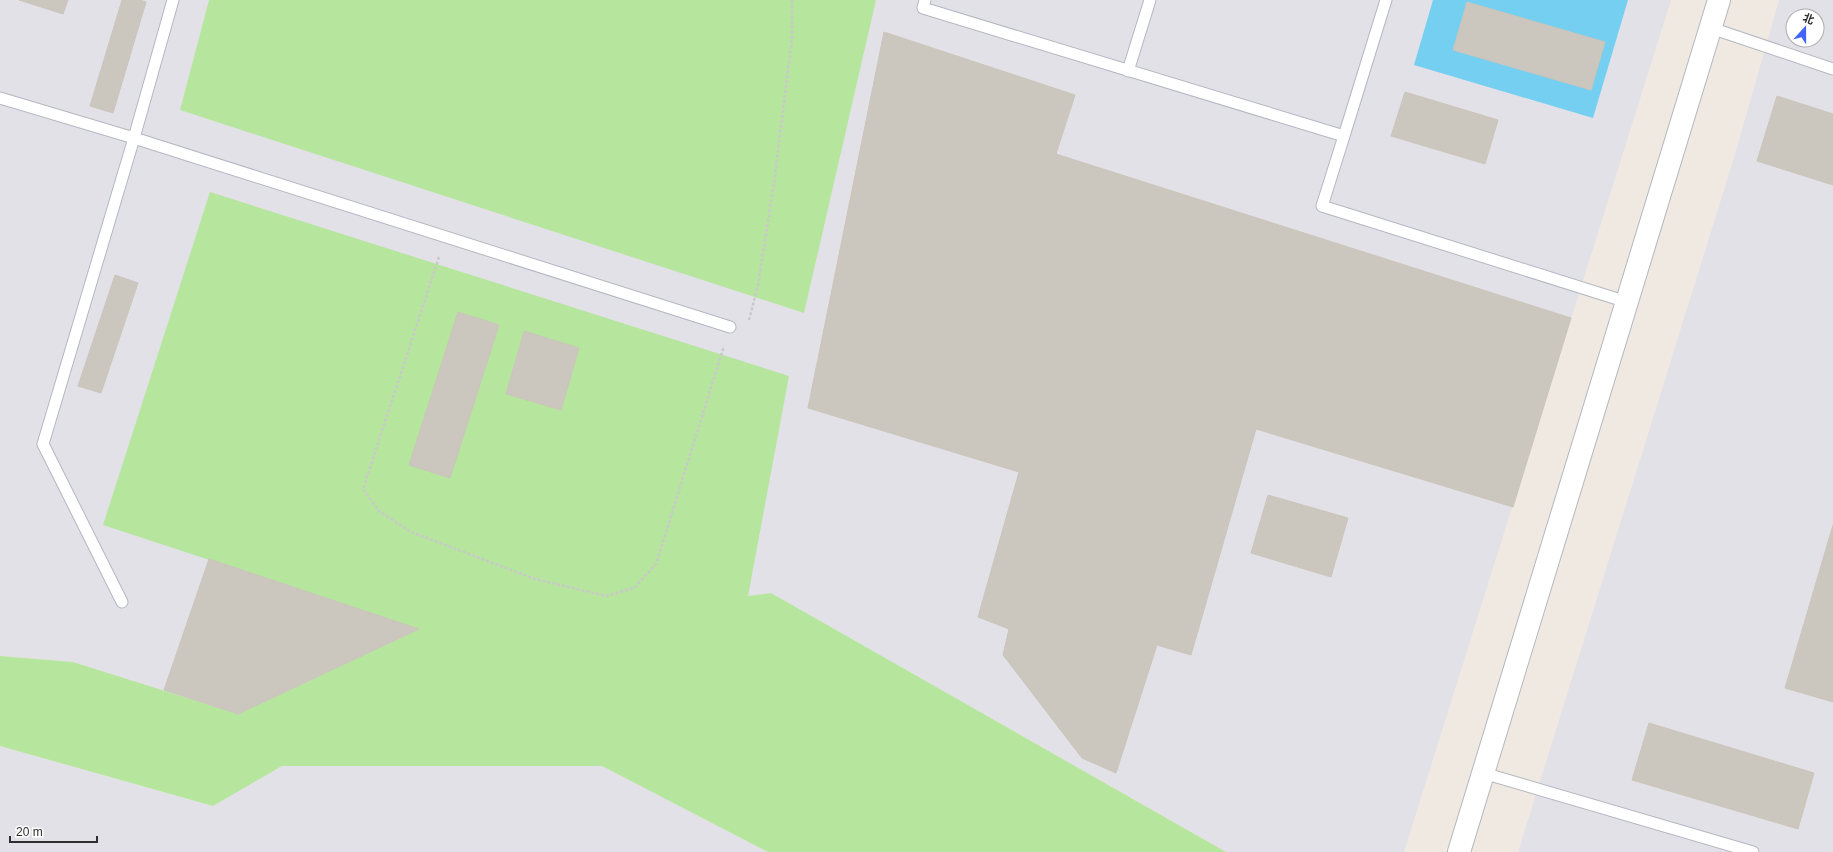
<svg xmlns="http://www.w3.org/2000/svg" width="1833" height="852" font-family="Arial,'Noto Sans SC',sans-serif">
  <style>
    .industrial { fill: #e3e1e8; fill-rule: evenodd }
    .green { fill: #b6e59e }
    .water { fill: #75cff0 }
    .building { fill: #cbc7bf; stroke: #cbc5ba }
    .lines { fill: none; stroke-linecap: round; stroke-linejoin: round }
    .service-casing { stroke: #b4b7c1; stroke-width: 13 }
    .minor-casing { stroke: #b4b7c1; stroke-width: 24 }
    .path { stroke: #c9c9c9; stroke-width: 2.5; stroke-dasharray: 3 2; stroke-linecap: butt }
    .service { stroke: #fff; stroke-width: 11 }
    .minor { stroke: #fff; stroke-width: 22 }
  </style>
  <rect width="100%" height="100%" fill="#efe9e1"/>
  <!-- industrial -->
  <path class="industrial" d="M 0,0 L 1671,0 L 1404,852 L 1226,852 L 771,593 L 668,609 L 419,629 L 238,714 L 73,662 L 0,656 Z
    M 1779,0 L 1833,0 L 1833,852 L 1518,852 L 1733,161 ZM 1793,16 L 1817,16 L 1817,40 L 1793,40 Z
    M 0,746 L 213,806 L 282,766 L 602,766 L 768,852 L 0,852 Z"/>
  <!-- green -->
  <path class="green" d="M 209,0 L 876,0 L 804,313 L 180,110 Z
    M 210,192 L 789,376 L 748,596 L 771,593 L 1226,852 L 768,852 L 602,766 L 282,766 L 213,806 L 0,746 L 0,656 L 73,662 L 238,714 L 419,629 L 103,525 Z"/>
  <!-- water -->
  <path class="water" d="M 1433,0 L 1628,0 L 1593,118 L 1414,65 Z"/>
  <!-- building -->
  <path class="building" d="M 19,0 L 68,0 L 63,14 Z
    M 122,0 L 140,0 L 146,2 L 113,113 L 90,106 Z
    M 1467,2 L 1605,42 L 1591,90 L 1453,50 Z
    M 884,32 L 1075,95 L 1056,154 L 1571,318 L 1513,507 L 1256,429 L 1191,655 L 1157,645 L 1116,773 L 1082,758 L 1003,655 L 1009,629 L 978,617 L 1019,472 L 808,408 Z
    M 1405,92 L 1498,120 L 1485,164 L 1391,136 Z
    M 1777,96 L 1833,114 L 1833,185 L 1757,161 Z
    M 115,275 L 138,283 L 101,393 L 78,386 Z
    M 458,312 L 499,325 L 450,478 L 409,465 Z
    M 524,331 L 579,348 L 561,410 L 506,394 Z
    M 1268,495 L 1348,518 L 1331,577 L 1251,553 Z
    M 1833,525 L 1833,702 L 1785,688 Z
    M 209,559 L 419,629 L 238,714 L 164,690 Z
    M 1649,723 L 1814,773 L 1798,829 L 1632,780 Z"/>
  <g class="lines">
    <defs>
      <path id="service" d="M 173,0 L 134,138 L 730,327
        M 925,0 L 923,8 L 1344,136 L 1386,0
        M 1711,28 L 1833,69
        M 1128,71 L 1150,0
        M 0,98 L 134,138 L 43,444 L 122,602
        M 1344,136 L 1322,206 L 1627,302
        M 1483,773 L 1753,852"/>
      <path id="minor" d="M 1459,852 L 1719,0"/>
    </defs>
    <!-- service casing -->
    <use href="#service" class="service-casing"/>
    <!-- minor casing -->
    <use href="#minor" class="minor-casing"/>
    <!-- path -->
    <path class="path" d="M 439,257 L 363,489 L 379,511 L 411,532 L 535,579 L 606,596 L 634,588 L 656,564 L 724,346
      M 749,320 L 758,285 L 774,183 L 792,38 L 792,0"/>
    <!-- service -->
    <use href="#service" class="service"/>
    <!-- minor -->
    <use href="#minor" class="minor"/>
  </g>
  <!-- north arrow -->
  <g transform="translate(1805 28) rotate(21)"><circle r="19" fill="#ffffff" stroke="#ababab"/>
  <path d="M0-3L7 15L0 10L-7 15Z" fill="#4264fb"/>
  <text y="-6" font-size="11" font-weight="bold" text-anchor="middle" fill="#2e2e2e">北</text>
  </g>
  <!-- scale -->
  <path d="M10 836v6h87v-6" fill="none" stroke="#2e2e2e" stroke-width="2"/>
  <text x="16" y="836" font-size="12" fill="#2e2e2e" stroke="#ffffff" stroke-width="3" paint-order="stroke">20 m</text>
</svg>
